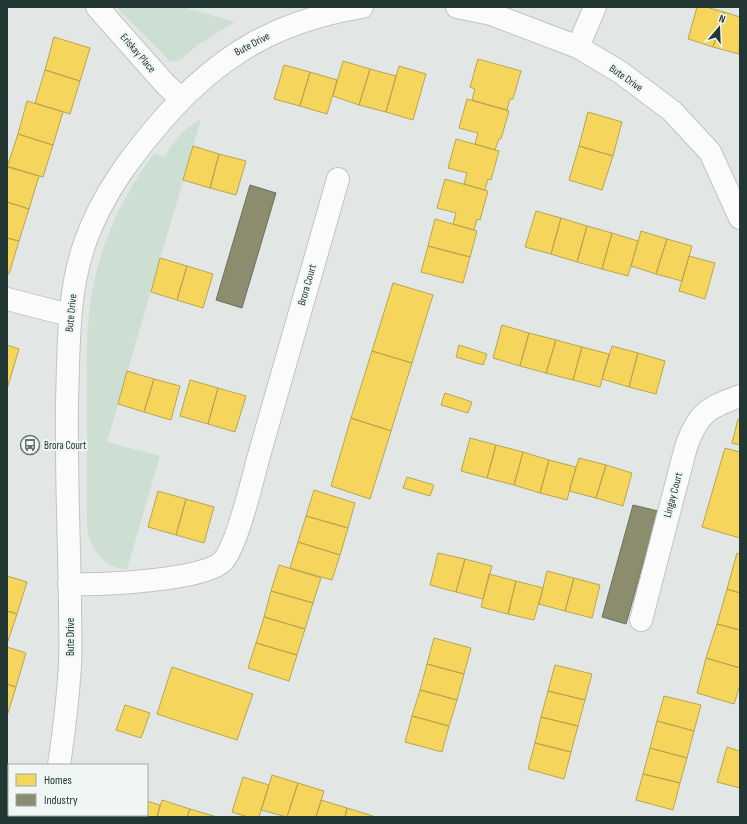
<svg xmlns="http://www.w3.org/2000/svg" width="747" height="824" font-family="'Sofia Sans Condensed',sans-serif">
  <style>
    .green { fill: #cddfd3 }
    .homes { fill: #f6d55c; stroke: #b6a650 }
    .industry { fill: #8c8c6e; stroke: #6c725c }
    .lines { fill: none; stroke-linecap: round; stroke-linejoin: round }
    .street-casing { stroke: #bfc4c2; stroke-width: 24 }
    .secondary-casing { stroke: #bec5c2; stroke-width: 24 }
    .street { stroke: #fbfbfb; stroke-width: 22 }
    .secondary { stroke: #fbfbfb; stroke-width: 22 }
    .labels { text-anchor: middle; dominant-baseline: central; stroke-width: 4; stroke-linejoin: round; paint-order: stroke }
    .street-label { font-size: 11px; fill: #223733; stroke: #f0f6f3 }
    .poi-label { font-size: 11px; fill: #223733; stroke: #f0f6f3; text-anchor: start }
  </style>
  <rect width="100%" height="100%" fill="#e2e7e5"/>
  <!-- green -->
  <path class="green" d="M 116,7 L 183,7 L 235,22 L 199,44 L 179,61 L 170,61 Z
    M 201,119 L 107,442 L 160,456 L 127,569 C 104,569 90,548 87,527 C 87,485 87,442 87,400 C 87,380 86,361 87,342 C 89,270 112,211 154,153 L 164,157 C 173,142 185,127 201,119 Z"/>
  <!-- homes -->
  <path class="homes" d="M 697,7 L 706,7 L 724,12 L 713,47 L 688,39 Z
    M 724,12 L 740,17 L 739,54 L 713,47 Z
    M 54,37 L 90,48 L 80,81 L 45,70 Z
    M 478,59 L 521,71 L 513,99 L 510,99 L 507,110 L 472,100 L 475,89 L 470,87 Z
    M 343,61 L 370,69 L 359,105 L 333,96 Z
    M 284,65 L 310,72 L 300,106 L 274,99 Z
    M 399,66 L 426,74 L 413,120 L 386,112 Z
    M 370,69 L 396,76 L 386,112 L 359,105 Z
    M 45,70 L 80,81 L 70,114 L 35,103 Z
    M 310,72 L 337,80 L 327,114 L 300,106 Z
    M 467,99 L 509,111 L 501,139 L 499,139 L 495,150 L 475,144 L 478,133 L 459,128 Z
    M 27,101 L 63,112 L 53,145 L 18,134 Z
    M 588,112 L 622,122 L 613,156 L 579,146 Z
    M 18,134 L 53,145 L 43,177 L 7,167 Z
    M 456,139 L 499,151 L 491,180 L 488,179 L 485,190 L 464,184 L 467,173 L 448,168 Z
    M 193,146 L 219,154 L 210,188 L 183,180 Z
    M 579,146 L 613,156 L 602,190 L 569,180 Z
    M 219,154 L 246,161 L 236,195 L 210,188 Z
    M 7,166 L 39,176 L 29,209 L 7,202 Z
    M 445,179 L 488,191 L 480,220 L 477,219 L 474,230 L 453,224 L 456,213 L 437,208 Z
    M 7,202 L 29,209 L 19,241 L 7,238 Z
    M 536,211 L 561,218 L 551,254 L 525,247 Z
    M 561,218 L 587,226 L 577,262 L 551,254 Z
    M 435,219 L 477,231 L 470,257 L 428,246 Z
    M 587,226 L 612,233 L 602,269 L 577,262 Z
    M 641,231 L 667,239 L 656,274 L 631,266 Z
    M 612,233 L 638,241 L 628,276 L 602,269 Z
    M 7,238 L 19,241 L 9,274 L 7,274 Z
    M 667,239 L 692,246 L 682,281 L 656,274 Z
    M 428,246 L 470,257 L 463,283 L 421,272 Z
    M 689,256 L 715,263 L 705,299 L 679,291 Z
    M 160,258 L 187,266 L 177,300 L 151,292 Z
    M 187,266 L 213,274 L 203,308 L 177,300 Z
    M 393,283 L 433,295 L 412,363 L 372,351 Z
    M 502,325 L 529,333 L 520,366 L 493,358 Z
    M 529,333 L 556,340 L 546,373 L 520,366 Z
    M 556,340 L 582,347 L 573,380 L 546,373 Z
    M 7,345 L 19,349 L 7,389 Z
    M 459,345 L 487,354 L 483,365 L 456,357 Z
    M 612,346 L 638,353 L 629,387 L 602,379 Z
    M 582,347 L 609,354 L 600,387 L 573,380 Z
    M 372,351 L 412,363 L 391,431 L 351,418 Z
    M 638,353 L 665,361 L 656,394 L 629,387 Z
    M 127,371 L 154,379 L 144,412 L 118,404 Z
    M 154,379 L 180,386 L 171,420 L 144,412 Z
    M 190,380 L 218,388 L 208,424 L 180,416 Z
    M 218,388 L 246,396 L 235,432 L 208,424 Z
    M 445,393 L 472,402 L 468,413 L 441,405 Z
    M 351,418 L 391,431 L 370,499 L 331,486 Z
    M 738,419 L 740,419 L 740,445 L 732,443 Z
    M 470,438 L 496,445 L 487,478 L 461,471 Z
    M 496,445 L 523,452 L 514,485 L 487,478 Z
    M 725,448 L 740,452 L 740,538 L 702,527 Z
    M 523,452 L 549,460 L 540,493 L 514,485 Z
    M 579,458 L 606,465 L 596,498 L 569,491 Z
    M 549,460 L 576,467 L 567,500 L 540,493 Z
    M 606,465 L 632,473 L 623,506 L 596,498 Z
    M 407,477 L 434,485 L 430,496 L 403,488 Z
    M 314,490 L 355,503 L 348,528 L 306,516 Z
    M 158,491 L 186,499 L 176,535 L 148,527 Z
    M 186,499 L 214,507 L 204,543 L 176,535 Z
    M 306,516 L 348,528 L 340,555 L 298,542 Z
    M 298,542 L 340,555 L 332,580 L 290,568 Z
    M 438,553 L 465,559 L 456,592 L 430,585 Z
    M 737,553 L 740,554 L 740,593 L 727,589 Z
    M 465,559 L 492,566 L 483,599 L 456,592 Z
    M 279,565 L 321,578 L 313,603 L 271,591 Z
    M 547,571 L 574,578 L 565,611 L 539,604 Z
    M 489,574 L 516,581 L 508,614 L 481,607 Z
    M 7,576 L 27,582 L 17,614 L 7,611 Z
    M 574,578 L 600,585 L 592,618 L 565,611 Z
    M 516,581 L 543,588 L 534,620 L 508,614 Z
    M 727,589 L 740,593 L 740,630 L 717,624 Z
    M 271,591 L 313,603 L 305,629 L 264,617 Z
    M 7,611 L 17,614 L 7,644 Z
    M 264,617 L 305,629 L 297,655 L 256,643 Z
    M 717,624 L 740,630 L 740,668 L 706,658 Z
    M 434,638 L 471,648 L 464,674 L 427,664 Z
    M 256,643 L 297,655 L 289,681 L 248,668 Z
    M 7,647 L 26,653 L 16,687 L 7,684 Z
    M 706,658 L 740,668 L 740,685 L 734,704 L 697,693 Z
    M 427,664 L 464,674 L 457,700 L 420,690 Z
    M 555,665 L 592,674 L 585,700 L 548,691 Z
    M 172,667 L 253,694 L 237,740 L 157,714 Z
    M 7,684 L 16,687 L 7,716 Z
    M 420,690 L 457,700 L 449,726 L 412,716 Z
    M 548,691 L 585,700 L 578,726 L 541,717 Z
    M 664,696 L 701,705 L 694,731 L 657,721 Z
    M 125,705 L 150,713 L 141,738 L 116,730 Z
    M 412,716 L 449,726 L 442,752 L 405,742 Z
    M 541,717 L 578,726 L 571,752 L 535,743 Z
    M 657,721 L 694,731 L 687,758 L 650,748 Z
    M 535,743 L 571,752 L 564,779 L 528,769 Z
    M 727,747 L 740,751 L 740,788 L 717,782 Z
    M 650,748 L 687,758 L 680,783 L 643,774 Z
    M 643,774 L 680,783 L 673,810 L 636,800 Z
    M 272,775 L 298,783 L 287,817 L 261,810 Z
    M 243,777 L 269,785 L 259,817 L 248,817 L 232,812 Z
    M 298,783 L 324,791 L 316,817 L 287,817 Z
    M 162,800 L 190,809 L 187,817 L 157,817 Z
    M 321,800 L 347,808 L 345,817 L 316,817 Z
    M 147,801 L 160,805 L 157,817 L 129,817 L 129,815 L 147,815 Z
    M 347,808 L 373,816 L 373,817 L 345,817 Z
    M 190,809 L 217,817 L 187,817 Z
    M 102,815 L 129,815 L 129,817 L 102,817 Z"/>
  <!-- industry -->
  <path class="industry" d="M 250,185 L 276,193 L 242,308 L 216,300 Z
    M 633,505 L 658,511 L 626,624 L 602,617 Z"/>
  <g class="lines">
    <defs>
      <path id="street" d="M 97,7 L 166,85 L 181,98
        M 578,47 L 595,7
        M 7,299 L 69,315
        M 69,584 C 98,585 205,581 223,561 C 237,545 252,482 258,459 C 285,366 311,272 338,179
        M 641,620 L 686,447 C 698,413 707,408 740,396
        M 7,779 L 9,779"/>
      <path id="secondary" d="M 457,7 L 491,14 L 578,47 L 620,72 L 672,111 L 710,152 L 740,218
        M 59,765 C 64,732 68,698 70,665 C 71,644 70,623 70,602 C 69,535 66,468 67,401 C 69,347 67,291 86,240 C 103,193 132,155 164,118 C 220,54 278,21 362,7
        M 50,817 L 50,815"/>
    </defs>
    <!-- street casing -->
    <use href="#street" class="street-casing"/>
    <!-- secondary casing -->
    <use href="#secondary" class="secondary-casing"/>
    <!-- street -->
    <use href="#street" class="street"/>
    <!-- secondary -->
    <use href="#secondary" class="secondary"/>
  </g>
  <!-- icons -->
  <defs>
    <symbol id="bus-ring" viewBox="-11 -11 22 22"><circle r="9.5" fill="#f0f6f3" stroke="#657571" stroke-width="1.5"/><path d="M-5-6H5V4H4V6H2V4H-2V6H-4V4H-5ZM-3.5-4V0h7V-4ZM-3.5 1.2v1.5H-2V1.2ZM2 1.2v1.5H3.5V1.2Z" fill="#657571"/></symbol>
  </defs>
  <g fill-rule="evenodd">
    <use href="#bus-ring" x="19" y="434" width="22" height="22"/>
  </g>
  <g class="labels">
    <!-- street labels -->
    <g class="street-label">
      <text transform="translate(252 44) rotate(-28)">Bute Drive</text>
      <text transform="translate(138 53) rotate(49)">Eriskay Place</text>
      <text transform="translate(626 78) rotate(35)">Bute Drive</text>
      <text transform="translate(307 285) rotate(-74)">Brora Court</text>
      <text transform="translate(71 313) rotate(-84)">Bute Drive</text>
      <text transform="translate(673 495) rotate(-75)">Lingay Court</text>
      <text transform="translate(70 637) rotate(-90)">Bute Drive</text>
    </g>
    <!-- poi labels -->
    <g class="poi-label">
      <text x="44" y="445">Brora Court</text>
    </g>
  </g>
  <!-- border -->
  <rect width="747" height="824" fill="none" stroke="#223733" stroke-width="16"/>
  <!-- legend -->
  <rect x="8" y="764" width="140" height="52" fill="#f0f6f3" stroke="#9eaaa6"/>
  <rect x="16" y="774" width="20" height="12" fill="#f6d55c" stroke="#9eaaa6"/>
  <text x="44" y="784" font-size="12" fill="#223733">Homes</text>
  <rect x="16" y="794" width="20" height="12" fill="#8c8c6e" stroke="#9eaaa6"/>
  <text x="44" y="804" font-size="12" fill="#223733">Industry</text>
  <!-- north arrow -->
  <g transform="translate(719 28) rotate(19)" stroke="#f0f6f3" stroke-width="3" paint-order="stroke">
  <path d="M0-3L7 15L0 10L-7 15Z" fill="#223733"/>
  <text y="-6" font-size="11" font-weight="bold" text-anchor="middle" fill="#223733">N</text>
  </g>
</svg>
